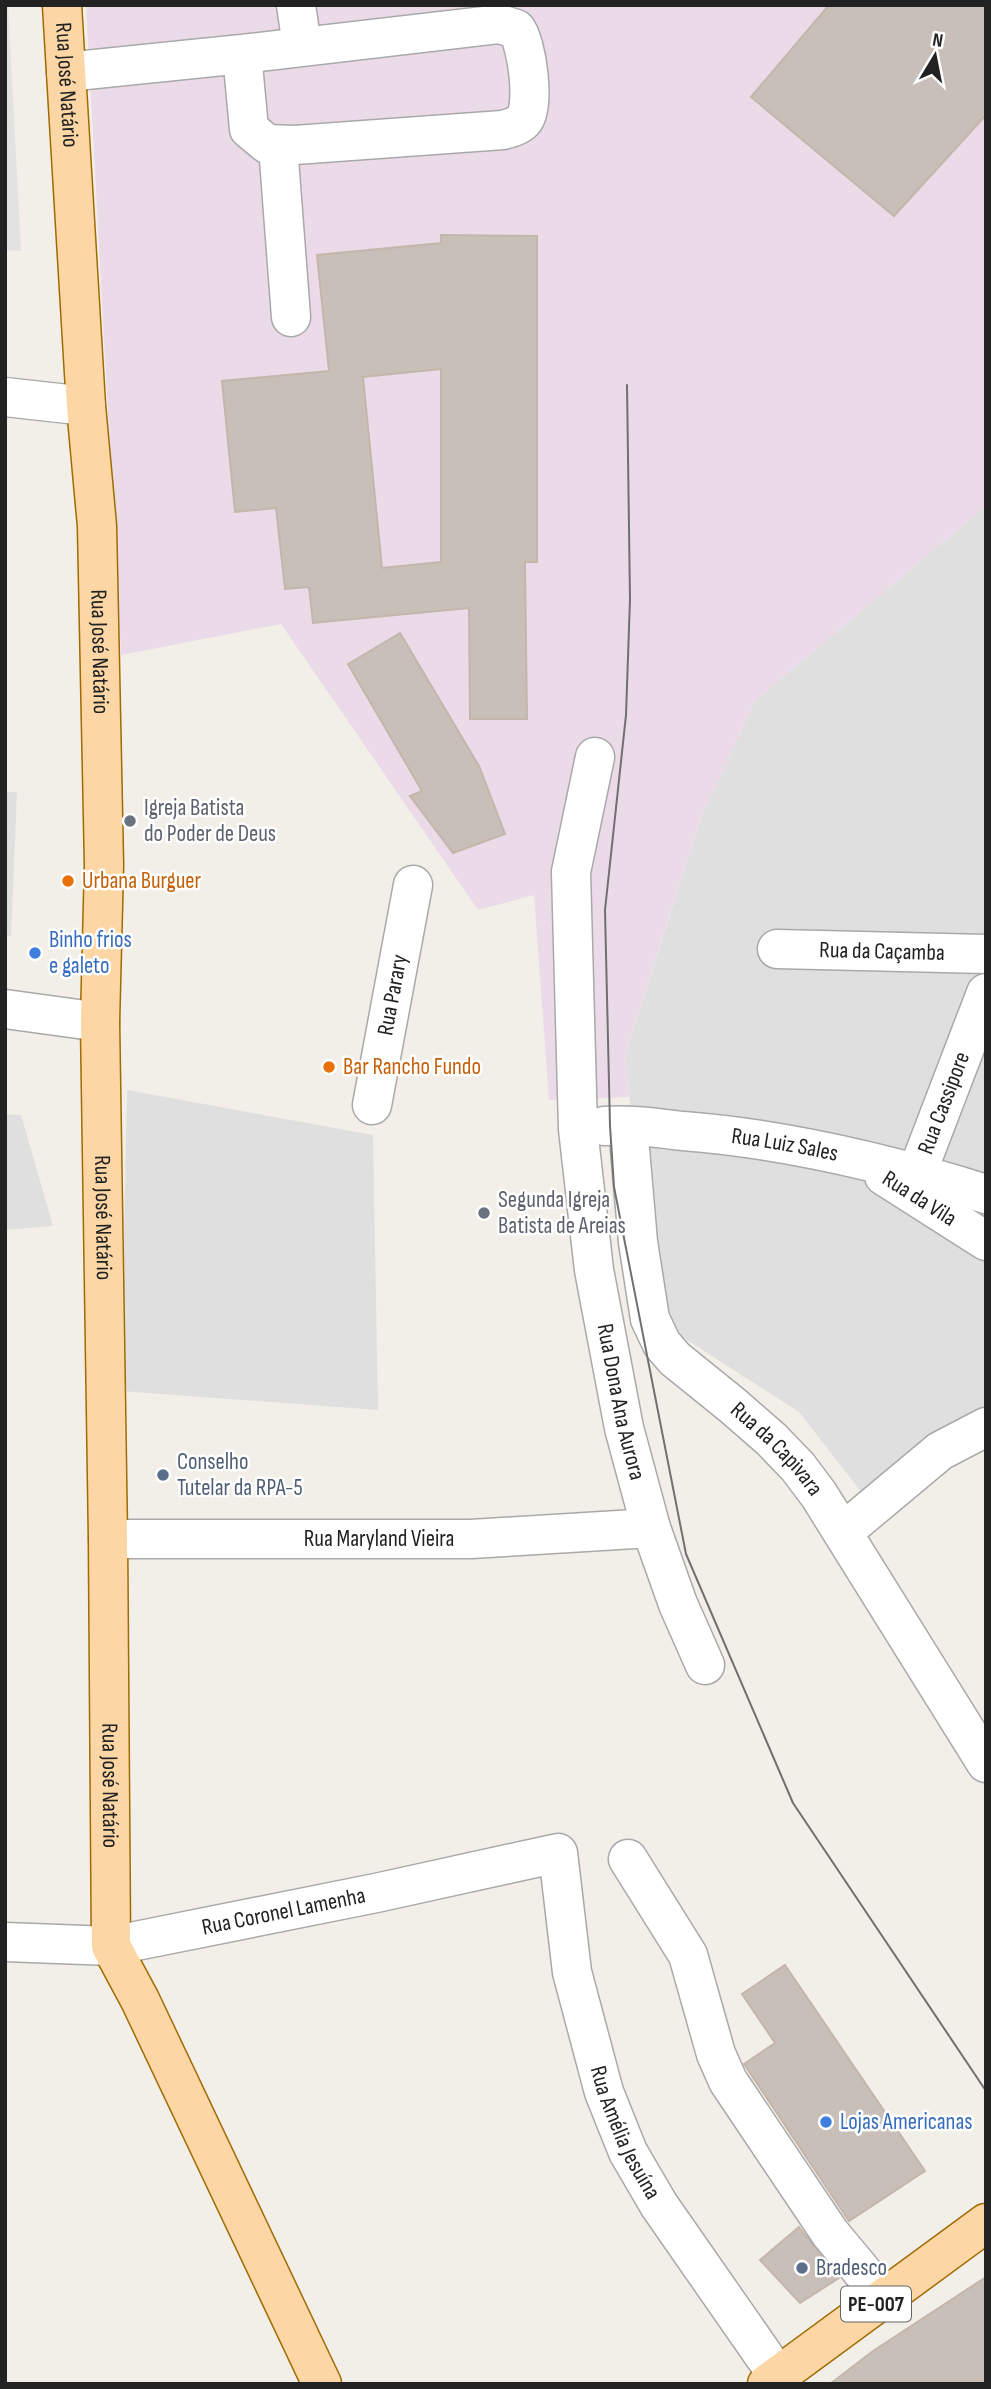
<svg xmlns="http://www.w3.org/2000/svg" width="991" height="2389" font-family="'Sofia Sans Condensed',sans-serif">
  <style>
    .residential { fill: #e0dfdf }
    .industrial { fill: #ebdbe8 }
    .parking { fill: #e2e2e2 }
    .building { fill: #c7bfb8; stroke: #c4b6ab; stroke-width: 2; fill-rule: evenodd }
    .lines { fill: none; stroke-linecap: round; stroke-linejoin: round }
    .minor-casing { stroke: #a9a9a9; stroke-width: 41 }
    .major-casing { stroke: #a06b00; stroke-width: 41 }
    .minor { stroke: #fff; stroke-width: 38 }
    .major { stroke: #fcd6a4; stroke-width: 38 }
    .tram { stroke: #707070; stroke-width: 2 }
    .worship-dot { fill: #6b7280; stroke: #fff; stroke-width: 2.5 }
    .food-dot { fill: #e8710a; stroke: #fff; stroke-width: 2.5 }
    .shop-dot { fill: #3f7fe0; stroke: #fff; stroke-width: 2.5 }
    .service-dot { fill: #5c6f8a; stroke: #fff; stroke-width: 2.5 }
    .labels { text-anchor: middle; dominant-baseline: central; stroke-width: 5; stroke-linejoin: round; paint-order: stroke }
    .shield { fill: #fff; stroke: #646464; stroke-width: 2 }
    .shield-label { font-size: 21px; font-weight: bold; fill: #222 }
    .street-label { font-size: 23px; fill: #222; stroke: #fff }
    .worship-label { font-size: 23px; fill: #5b616d; stroke: #fff; text-anchor: start }
    .food-label { font-size: 23px; fill: #c56008; stroke: #fff; text-anchor: start }
    .shop-label { font-size: 23px; fill: #366cbe; stroke: #fff; text-anchor: start }
    .service-label { font-size: 23px; fill: #4e5e75; stroke: #fff; text-anchor: start }
  </style>
  <rect width="100%" height="100%" fill="#f2efe9"/>
  <!-- residential -->
  <path class="residential" d="M 986,506 L 986,1437 L 873,1507 L 799,1412 L 653,1318 L 625,1055 L 702,815 L 756,700 Z
    M 5,792 L 17,792 L 11,936 L 5,935 Z
    M 127,1090 L 373,1135 L 378,1410 L 121,1391 Z
    M 5,1114 L 21,1115 L 53,1226 L 5,1230 Z"/>
  <!-- industrial -->
  <path class="industrial" d="M 86,5 L 986,5 L 986,506 L 756,700 L 702,815 L 656,957 L 625,1055 L 629,1097 L 549,1100 L 534,895 L 478,910 L 281,624 L 121,655 Z"/>
  <!-- parking -->
  <path class="parking" d="M 5,5 L 8,5 L 21,251 L 5,250 Z"/>
  <!-- building -->
  <path class="building" d="M 829,5 L 986,5 L 986,115 L 894,216 L 751,97 Z
    M 441,235 L 537,236 L 537,562 L 525,562 L 527,719 L 470,719 L 469,608 L 313,623 L 309,587 L 285,589 L 276,508 L 235,512 L 222,381 L 329,371 L 317,255 L 441,243 ZM 441,369 L 441,562 L 382,568 L 363,377 Z
    M 400,633 L 479,766 L 505,834 L 453,853 L 410,796 L 422,791 L 348,664 Z
    M 785,1965 L 925,2171 L 849,2221 L 744,2064 L 775,2043 L 742,1994 Z
    M 799,2227 L 839,2278 L 800,2303 L 760,2260 Z
    M 986,2277 L 986,2384 L 830,2384 L 873,2351 Z"/>
  <g class="lines">
    <defs>
      <g id="minor">
        <path d="M 296,5 L 302,46"/>
        <path d="M 66,72 L 242,54 L 500,24 L 516,29 C 527,42 536,108 523,121 C 518,126 510,128 503,130 L 295,145 L 267,144 L 249,129 L 242,54"/>
        <path d="M 278,146 L 291,317"/>
        <path d="M 5,397 L 86,406"/>
        <path id="s1" d="M 595,757 L 571,872 L 578,1129 L 594,1270 L 624,1428 L 651,1528 L 678,1604 L 705,1665"/>
        <path id="s2" d="M 777,949 L 986,954"/>
        <path d="M 5,1009 L 100,1022"/>
        <path id="s3" d="M 372,1105 L 413,885"/>
        <path id="s4" d="M 604,1126 C 630,1124 657,1128 683,1131 C 787,1139 887,1163 986,1194"/>
        <path id="s5" d="M 628,1126 L 638,1242 L 650,1319 L 662,1344 L 675,1359 L 732,1405 L 771,1439 L 798,1467 L 819,1495 L 986,1763"/>
        <path id="s6" d="M 917,1173 L 986,993"/>
        <path id="s7" d="M 884,1176 L 986,1241"/>
        <path d="M 843,1532 L 940,1451 L 986,1427"/>
        <path id="s8" d="M 108,1539 L 471,1539 L 651,1528"/>
        <path d="M 628,1859 L 688,1955 L 716,2054 L 728,2081 L 830,2233 L 884,2298"/>
        <path id="s9" d="M 5,1942 L 111,1946 L 376,1893 L 558,1853 L 572,1972 L 604,2092 L 628,2152 L 659,2205 L 778,2376"/>
      </g>
      <g id="major">
        <path id="s10" d="M 62,5 L 86,406 L 97,526 L 104,865 L 100,1022 L 108,1539 L 111,1946 L 140,2000 L 322,2384"/>
        <path d="M 767,2384 L 986,2223"/>
      </g>
    </defs>
    <!-- minor casing -->
    <use href="#minor" class="minor-casing"/>
    <!-- major casing -->
    <use href="#major" class="major-casing"/>
    <!-- minor -->
    <use href="#minor" class="minor"/>
    <!-- major -->
    <use href="#major" class="major"/>
    <!-- tram -->
    <path class="tram" d="M 627,385 L 630,599 L 626,715 L 605,910 L 610,1126 L 614,1187 L 686,1554 L 793,1803 L 986,2091"/>
  </g>
  <!-- markers -->
  <g class="worship-dot">
    <circle cx="130" cy="821" r="7"/>
    <circle cx="484" cy="1213" r="7"/>
  </g>
  <g class="food-dot">
    <circle cx="68" cy="881" r="7"/>
    <circle cx="329" cy="1067" r="7"/>
  </g>
  <g class="shop-dot">
    <circle cx="35" cy="953" r="7"/>
    <circle cx="826" cy="2122" r="7"/>
  </g>
  <g class="service-dot">
    <circle cx="163" cy="1475" r="7"/>
    <circle cx="802" cy="2268" r="7"/>
  </g>
  <g class="labels">
    <!-- shield labels -->
    <rect class="shield" x="841" y="2286.5" width="70" height="35" rx="5"/>
    <g class="shield-label">
      <text x="876" y="2304">PE-007</text>
    </g>
    <!-- street labels -->
    <g class="street-label">
      <text stroke="none"><textPath href="#s10" startOffset="80">Rua José Natário</textPath></text>
      <text stroke="none"><textPath href="#s10" startOffset="648">Rua José Natário</textPath></text>
      <text stroke="none"><textPath href="#s2" startOffset="105">Rua da Caçamba</textPath></text>
      <text stroke="none"><textPath href="#s3" startOffset="112">Rua Parary</textPath></text>
      <text stroke="none"><textPath href="#s6" startOffset="75">Rua Cassipore</textPath></text>
      <text stroke="none"><textPath href="#s4" startOffset="182">Rua Luiz Sales</textPath></text>
      <text stroke="none"><textPath href="#s7" startOffset="42">Rua da Vila</textPath></text>
      <text stroke="none"><textPath href="#s10" startOffset="1214">Rua José Natário</textPath></text>
      <text stroke="none"><textPath href="#s1" startOffset="651">Rua Dona Ana Aurora</textPath></text>
      <text stroke="none"><textPath href="#s5" startOffset="378">Rua da Capivara</textPath></text>
      <text stroke="none"><textPath href="#s8" startOffset="271">Rua Maryland Vieira</textPath></text>
      <text stroke="none"><textPath href="#s10" startOffset="1782">Rua José Natário</textPath></text>
      <text stroke="none"><textPath href="#s9" startOffset="282">Rua Coronel Lamenha</textPath></text>
      <text stroke="none"><textPath href="#s9" startOffset="852">Rua Amélia Jesuína</textPath></text>
    </g>
    <!-- worship labels -->
    <g class="worship-label">
      <text x="144" y="808">Igreja Batista<tspan x="144" dy="26">do Poder de Deus</tspan></text>
      <text x="498" y="1200">Segunda Igreja<tspan x="498" dy="26">Batista de Areias</tspan></text>
    </g>
    <!-- food labels -->
    <g class="food-label">
      <text x="82" y="881">Urbana Burguer</text>
      <text x="343" y="1067">Bar Rancho Fundo</text>
    </g>
    <!-- shop labels -->
    <g class="shop-label">
      <text x="49" y="940">Binho frios<tspan x="49" dy="26">e galeto</tspan></text>
      <text x="840" y="2122">Lojas Americanas</text>
    </g>
    <!-- service labels -->
    <g class="service-label">
      <text x="177" y="1462">Conselho<tspan x="177" dy="26">Tutelar da RPA-5</tspan></text>
      <text x="816" y="2268">Bradesco</text>
    </g>
  </g>
  <!-- border -->
  <rect width="991" height="2389" fill="none" stroke="#222222" stroke-width="14"/>
  <!-- north arrow -->
  <g transform="translate(935 56) rotate(10)" stroke="#ffffff" stroke-width="5" paint-order="stroke">
  <path d="M0-5L12 26L0 18L-12 26Z" fill="#222222"/>
  <text y="-10" font-size="19" font-weight="bold" text-anchor="middle" fill="#222222">N</text>
  </g>
</svg>
